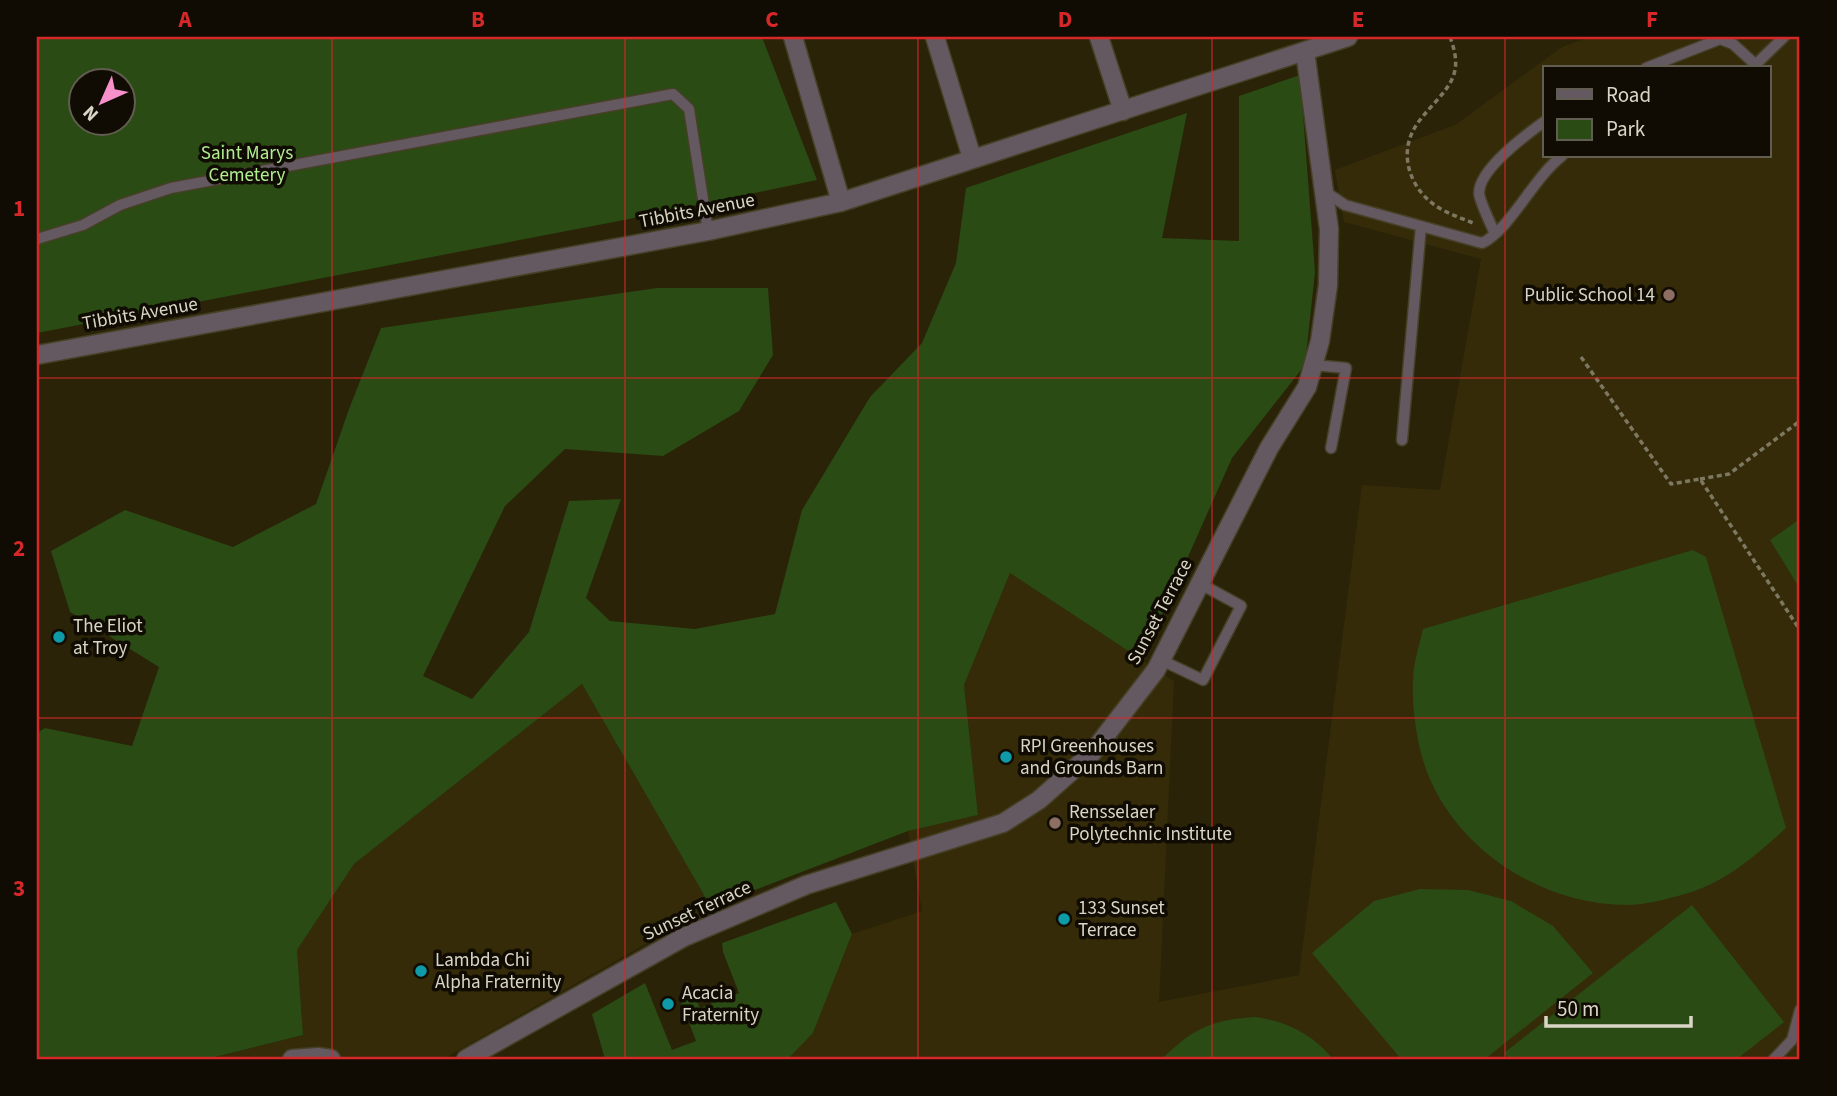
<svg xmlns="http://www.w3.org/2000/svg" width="1837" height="1096" font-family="'Source Sans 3',sans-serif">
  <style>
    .built { fill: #352b08; fill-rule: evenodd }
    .green { fill: #2a4b13; fill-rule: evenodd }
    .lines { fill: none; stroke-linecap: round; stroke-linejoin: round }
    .service-casing { stroke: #464027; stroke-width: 13 }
    .minor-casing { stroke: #464027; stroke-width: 21 }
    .path { stroke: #7d7862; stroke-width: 3.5; stroke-dasharray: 5 3.5; stroke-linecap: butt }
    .service { stroke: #645961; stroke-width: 10 }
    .minor { stroke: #645961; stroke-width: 18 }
    .grid { fill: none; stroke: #d62828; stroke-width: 2; stroke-opacity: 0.55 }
    .education-dot { fill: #8d6e63; stroke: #100c03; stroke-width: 2.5 }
    .culture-dot { fill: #0f9aa8; stroke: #100c03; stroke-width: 2.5 }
    .labels { text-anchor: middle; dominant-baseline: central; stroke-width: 7; stroke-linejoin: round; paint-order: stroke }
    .park-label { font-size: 19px; fill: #b2ed93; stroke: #100c03 }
    .street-label { font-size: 19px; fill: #dad6c7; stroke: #100c03 }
    .poi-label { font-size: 19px; fill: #dad6c7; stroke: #100c03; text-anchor: start }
    .neatline { fill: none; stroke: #d62828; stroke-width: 2.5 }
    .grid-label { font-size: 23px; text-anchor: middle; font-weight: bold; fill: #d62828 }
  </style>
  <rect width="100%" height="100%" fill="#2a2308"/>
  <!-- built -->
  <path class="built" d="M 1590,37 L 1800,37 L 1800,1059 L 788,1059 L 813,1033 L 852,934 L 922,911 L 908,831 L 978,815 L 964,685 L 1010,573 L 1174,681 L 1159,1002 L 1299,975 L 1362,485 L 1440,490 L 1481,259 L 1344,222 L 1335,170 L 1455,125 L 1562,47 ZM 1545,68 L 1769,68 L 1769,156 L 1545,156 Z
    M 582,684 L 711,907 L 443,1059 L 207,1059 L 303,1035 L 297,950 L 354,864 Z"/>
  <!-- green -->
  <path class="green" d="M 37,37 L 762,37 L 817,180 L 624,220 L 37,333 ZM 80,80 L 122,80 L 122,122 L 80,122 Z
    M 1300,75 L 1315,272 L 1305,365 L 1232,458 L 1142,660 L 1010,573 L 964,685 L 978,815 L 908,831 L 711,907 L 582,684 L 354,864 L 297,950 L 303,1035 L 207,1059 L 37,1059 L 37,733 L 45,728 L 132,746 L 159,667 L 70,612 L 51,551 L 125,510 L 233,547 L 316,504 L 349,409 L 381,328 L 657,288 L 768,288 L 773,355 L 739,411 L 663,456 L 565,449 L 505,506 L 423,676 L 472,699 L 529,632 L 569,501 L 621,499 L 586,598 L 610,621 L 695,629 L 775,614 L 802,510 L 870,397 L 922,343 L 956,263 L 966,188 L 1187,113 L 1162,238 L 1239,241 L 1239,96 Z
    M 1800,519 L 1800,589 L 1770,540 Z
    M 1693,550 L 1706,557 L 1786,828 C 1756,855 1725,883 1685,894 C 1667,899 1645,905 1627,905 C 1534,905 1439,839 1419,745 C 1415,726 1412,701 1413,681 C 1413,664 1419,646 1423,629 Z
    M 1420,889 L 1468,890 L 1511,901 L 1553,926 L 1593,973 L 1485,1059 L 1401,1059 L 1312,953 L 1374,901 Z
    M 836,902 L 852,934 L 813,1033 L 788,1059 L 605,1059 L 592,1014 L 645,983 L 672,1050 L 696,1041 L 679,997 L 693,992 L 700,1008 L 739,993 L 723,952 L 722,943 Z
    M 1692,905 L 1784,1022 L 1737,1059 L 1509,1059 L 1504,1053 Z
    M 1256,1017 C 1288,1022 1312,1034 1333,1059 L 1162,1059 C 1192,1029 1213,1019 1256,1017 Z"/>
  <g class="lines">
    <defs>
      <path id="service" d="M 1646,68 L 1720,39 L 1733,44 L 1756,65
        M 1752,68 L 1784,37
        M 1324,191 L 1345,205 L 1482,243 C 1510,230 1533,178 1562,156
        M 1495,234 C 1491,224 1480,203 1479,193 C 1479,169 1527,134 1545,121
        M 37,239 L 83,225 L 120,205 L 171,188 L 673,94 L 689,109 L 708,231
        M 1313,365 L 1346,368 L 1331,448
        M 1402,440 L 1421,226
        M 1161,660 L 1203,680 L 1241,606 L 1199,583
        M 1774,1059 L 1792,1040 L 1800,1010"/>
      <path id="minor" d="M 793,37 L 841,202
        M 935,37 L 972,158
        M 1099,37 L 1123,111
        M 37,355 L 708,231 L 841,202 L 1348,37
        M 292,1059 L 318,1057 L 331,1059
        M 466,1059 L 684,937 L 806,885 L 1003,823 L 1039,800 L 1092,753 L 1156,670 L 1269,448 L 1307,387 L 1320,341 L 1328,285 L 1329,229 L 1305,51"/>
    </defs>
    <!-- service casing -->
    <use href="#service" class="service-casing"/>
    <!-- minor casing -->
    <use href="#minor" class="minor-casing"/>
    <!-- path -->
    <path class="path" d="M 1450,37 C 1454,48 1458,61 1454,74 C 1448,94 1422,112 1413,131 C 1399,158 1412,190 1436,206 C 1448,214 1462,218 1475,224
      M 1581,357 L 1671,484 L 1700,479 L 1800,630
      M 1700,479 L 1729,474 L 1800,421"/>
    <!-- service -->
    <use href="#service" class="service"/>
    <!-- minor -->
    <use href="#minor" class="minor"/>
  </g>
  <!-- grid -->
  <path class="grid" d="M 332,37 L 332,1059M 625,37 L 625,1059M 918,37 L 918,1059M 1212,37 L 1212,1059M 1505,37 L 1505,1059M 37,378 L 1800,378M 37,718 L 1800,718"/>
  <!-- markers -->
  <g class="education-dot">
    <circle cx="1669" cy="295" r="7"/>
    <circle cx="1055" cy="823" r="7"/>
  </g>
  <g class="culture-dot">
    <circle cx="59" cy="637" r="7"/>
    <circle cx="1006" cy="757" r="7"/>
    <circle cx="1064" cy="919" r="7"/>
    <circle cx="421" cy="971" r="7"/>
    <circle cx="668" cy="1004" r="7"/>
  </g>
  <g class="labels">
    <!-- park labels -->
    <g class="park-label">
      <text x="247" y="153">Saint Marys<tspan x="247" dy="22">Cemetery</tspan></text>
    </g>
    <!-- street labels -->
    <g class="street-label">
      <text transform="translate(697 211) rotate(-11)">Tibbits Avenue</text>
      <text transform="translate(140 314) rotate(-10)">Tibbits Avenue</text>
      <text transform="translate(1160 612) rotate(-62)">Sunset Terrace</text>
      <text transform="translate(697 911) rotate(-25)">Sunset Terrace</text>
    </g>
    <!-- poi labels -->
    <g class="poi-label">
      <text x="1655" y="295" text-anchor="end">Public School 14</text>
      <text x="73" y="626">The Eliot<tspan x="73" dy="22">at Troy</tspan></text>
      <text x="1020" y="746">RPI Greenhouses<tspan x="1020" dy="22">and Grounds Barn</tspan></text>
      <text x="1069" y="812">Rensselaer<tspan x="1069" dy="22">Polytechnic Institute</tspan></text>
      <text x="1078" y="908">133 Sunset<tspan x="1078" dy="22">Terrace</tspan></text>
      <text x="435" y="960">Lambda Chi<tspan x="435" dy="22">Alpha Fraternity</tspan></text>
      <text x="682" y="993">Acacia<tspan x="682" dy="22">Fraternity</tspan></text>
    </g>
  </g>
  <!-- border -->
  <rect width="1837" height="1096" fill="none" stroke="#100c03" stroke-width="77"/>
  <!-- legend -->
  <rect x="1543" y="66" width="228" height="91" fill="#100c03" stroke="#615d51" stroke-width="2"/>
  <rect x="1557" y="89" width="35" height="10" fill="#645961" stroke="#615d51" stroke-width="2"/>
  <text x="1606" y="102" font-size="21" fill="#dad6c7">Road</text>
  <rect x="1557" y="119" width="35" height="21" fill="#2a4b13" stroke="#615d51" stroke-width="2"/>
  <text x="1606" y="136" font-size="21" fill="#dad6c7">Park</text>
  <!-- north arrow -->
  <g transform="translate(102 102) rotate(225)"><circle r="33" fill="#100c03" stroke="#615d51" stroke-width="2"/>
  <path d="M0-5L12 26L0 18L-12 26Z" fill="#f890cc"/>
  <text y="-10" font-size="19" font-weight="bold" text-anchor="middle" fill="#dad6c7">N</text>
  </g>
  <!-- scale -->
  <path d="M1546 1016v10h145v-10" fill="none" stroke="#dad6c7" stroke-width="3.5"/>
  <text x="1557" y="1016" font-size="21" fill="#dad6c7" stroke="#100c03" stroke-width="5" paint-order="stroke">50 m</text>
  <rect x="38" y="38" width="1760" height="1020" class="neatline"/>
  <g class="grid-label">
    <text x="185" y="27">A</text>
    <text x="478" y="27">B</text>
    <text x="772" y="27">C</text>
    <text x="1065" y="27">D</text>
    <text x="1358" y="27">E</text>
    <text x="1652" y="27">F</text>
    <text x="19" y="216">1</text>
    <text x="19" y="556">2</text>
    <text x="19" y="896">3</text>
  </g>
</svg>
